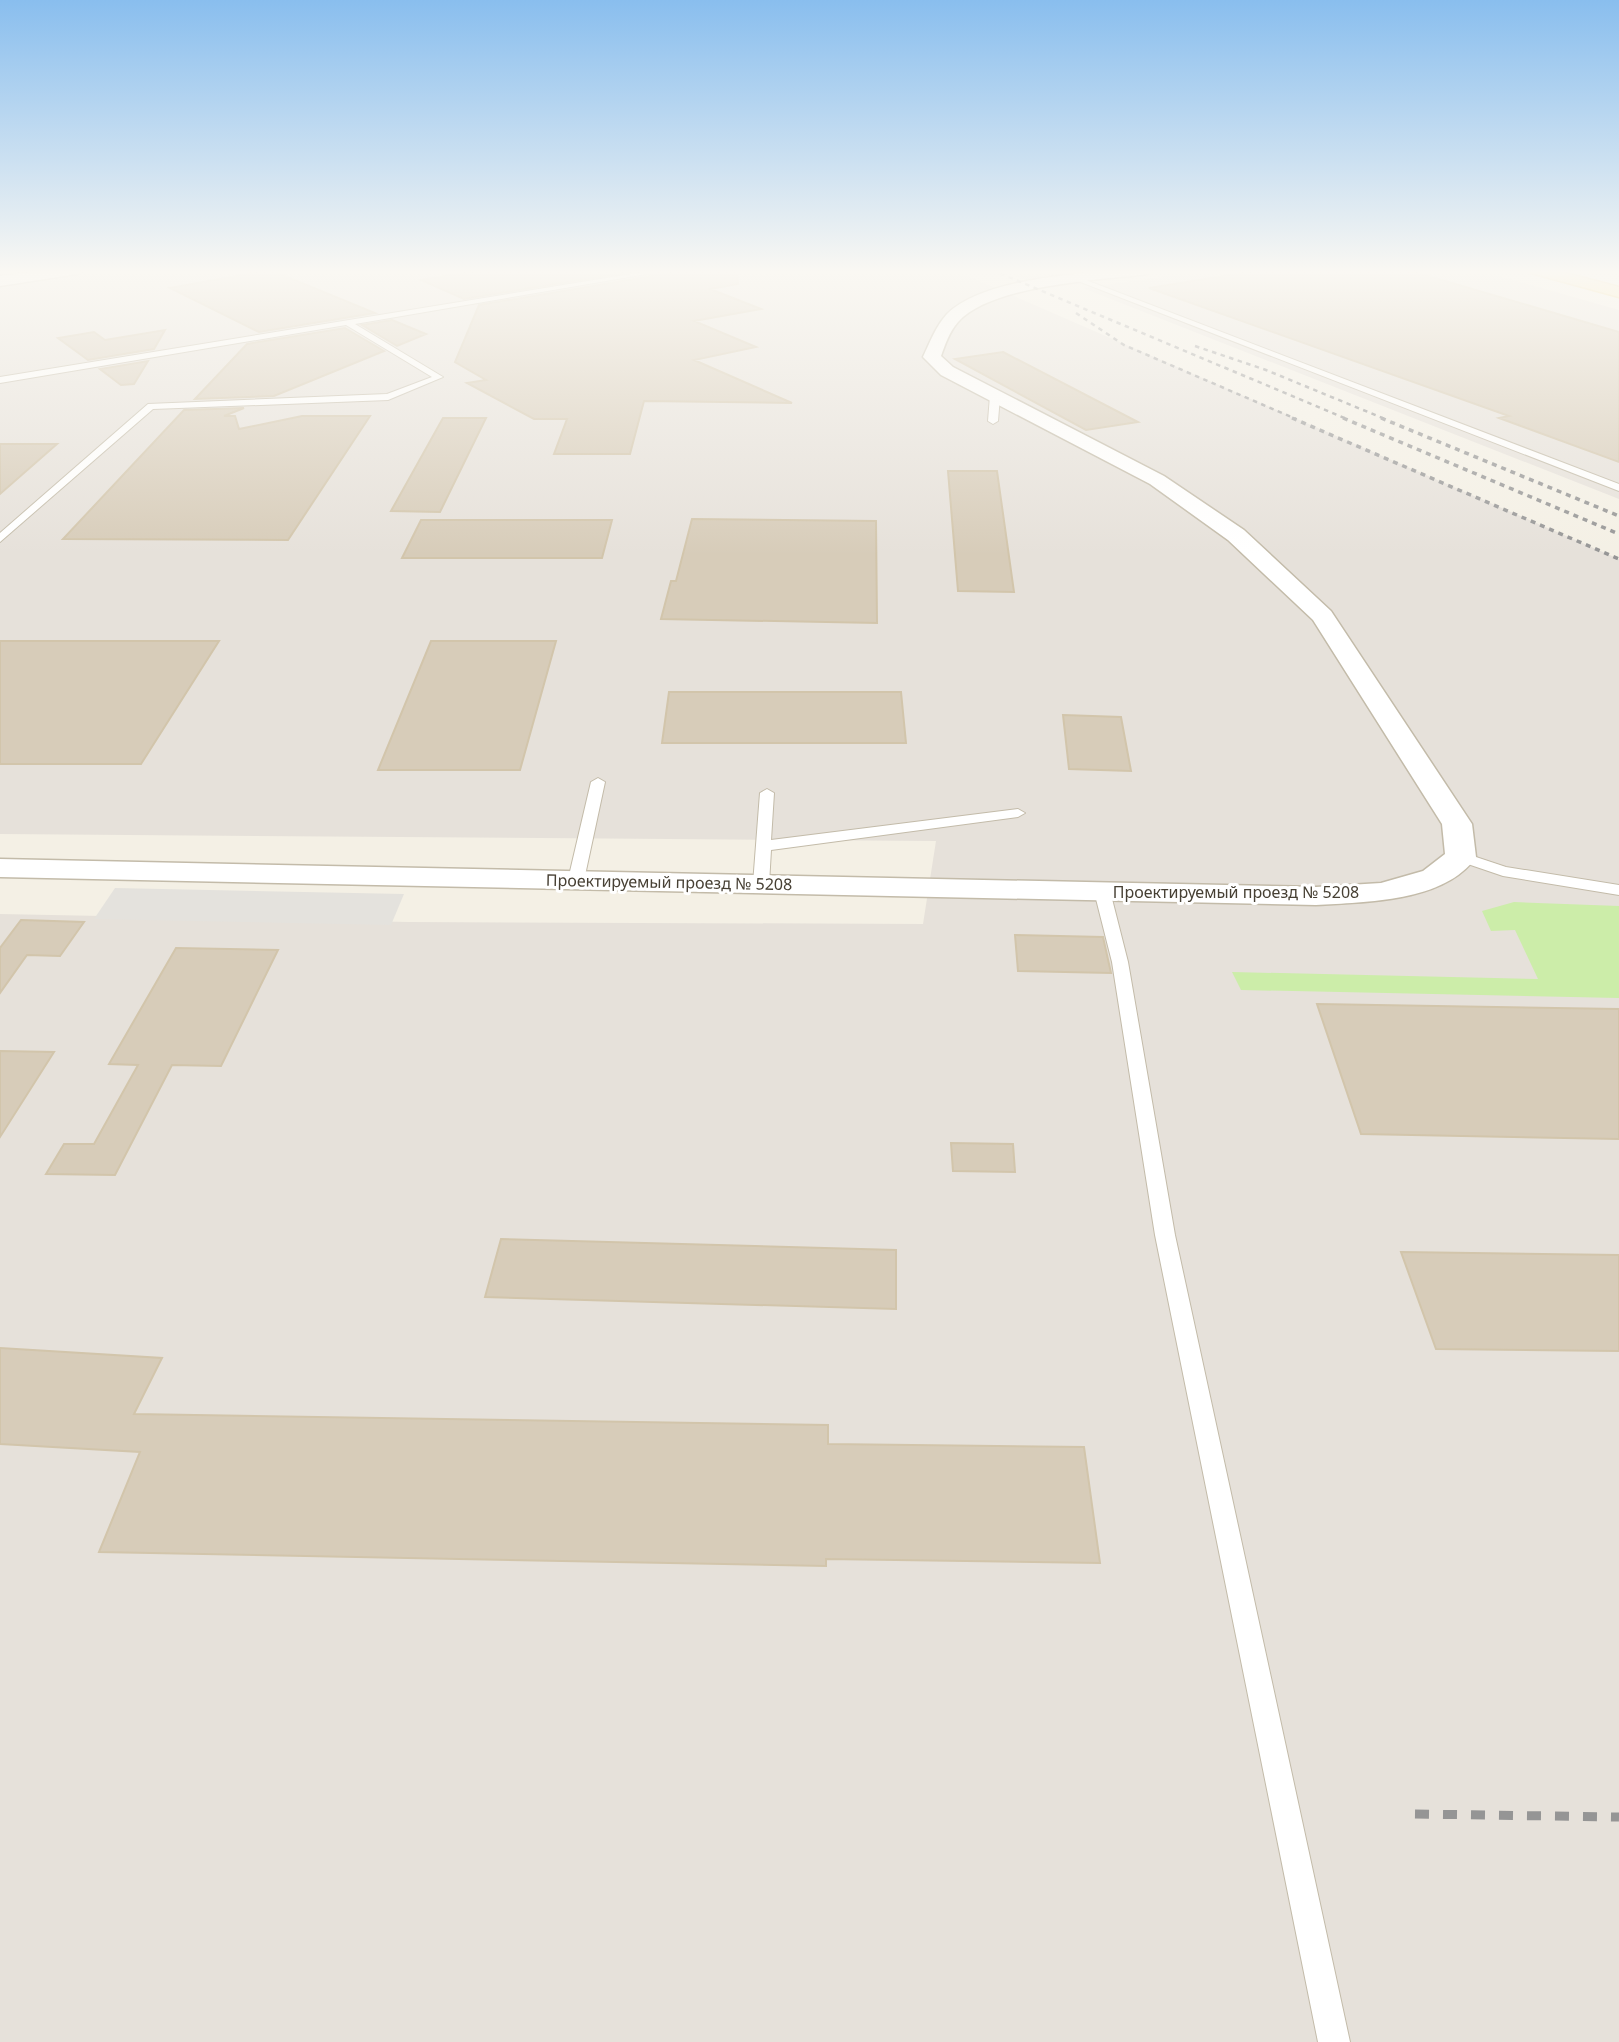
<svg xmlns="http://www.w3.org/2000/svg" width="1619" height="2042" font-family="'Noto Sans',sans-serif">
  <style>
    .industrial { fill: #e6e1da }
    .green { fill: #cceda9 }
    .parking { fill: #e4e2dd }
    .building { fill: #d7ccb9; stroke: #d2c5ab; stroke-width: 2 }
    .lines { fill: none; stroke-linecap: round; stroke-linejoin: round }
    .lane-casing { stroke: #c3bba9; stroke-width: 2 }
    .street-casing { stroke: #c3bba9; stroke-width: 3 }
    .primary-casing { stroke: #f0c857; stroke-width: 3 }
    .path { stroke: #c4b596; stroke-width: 2; stroke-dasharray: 2 2; stroke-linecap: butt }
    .lane { fill: #fff; fill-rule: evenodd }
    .street { fill: #fff; fill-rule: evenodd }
    .primary { fill: #ffe493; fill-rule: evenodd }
    .rail-far2 { stroke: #959595; stroke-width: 2.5; stroke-dasharray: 4.5 4.5; stroke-linecap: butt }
    .rail-far1 { stroke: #959595; stroke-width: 3.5; stroke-dasharray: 5 5; stroke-linecap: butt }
    .rail { stroke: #959595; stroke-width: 9; stroke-dasharray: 14 14; stroke-linecap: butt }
    .labels { text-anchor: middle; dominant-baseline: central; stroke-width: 6; stroke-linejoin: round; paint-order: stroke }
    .far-street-label { font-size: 16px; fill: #474034; stroke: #fff }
  </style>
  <rect width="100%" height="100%" fill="#f4f0e5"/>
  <!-- industrial -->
  <path class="industrial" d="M 0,270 L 954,270 L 1619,559 L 1619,2042 L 0,2042 L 0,914 L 409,922 L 923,924 L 936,841 L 0,834 Z
    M 1001,270 L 1133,270 L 1036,284 Z
    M 1210,270 L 1478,270 L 1619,310 L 1619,499 L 1083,288 Z"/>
  <!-- green -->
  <path class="green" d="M 1514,902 L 1619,906 L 1619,998 L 1241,990 L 1232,972 L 1538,979 L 1515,930 L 1491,931 L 1482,911 Z"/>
  <!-- parking -->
  <path class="parking" d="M 115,888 L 404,894 L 391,925 L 94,919 Z"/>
  <!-- building -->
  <path class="building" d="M 270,270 L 375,313 L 259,332 L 170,288 Z
    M 484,270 L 642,270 L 464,299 L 421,280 Z
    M 673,270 L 737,270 L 738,284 L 710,289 L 761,309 L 694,321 L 756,347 L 694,360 L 792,403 L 644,401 L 630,454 L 554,454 L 567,419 L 534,419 L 467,383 L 486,380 L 455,362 L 479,305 L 670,273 Z
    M 1262,270 L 1408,270 L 1619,332 L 1619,462 L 1499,418 L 1509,416 L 1149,288 Z
    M 392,320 L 426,334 L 397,346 L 362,325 Z
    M 345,328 L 384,351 L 274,396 L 195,399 L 247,344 Z
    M 165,330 L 154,349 L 88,360 L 58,338 L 94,332 L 105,340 Z
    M 1003,352 L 1138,422 L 1086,430 L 955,359 Z
    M 148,361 L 134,384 L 121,385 L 100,369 Z
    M 244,408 L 224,416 L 235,416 L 239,429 L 302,416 L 370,416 L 288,540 L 63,539 L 184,410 Z
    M 443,418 L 486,418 L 440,512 L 391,511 Z
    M 0,444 L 57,444 L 0,494 Z
    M 948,471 L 997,471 L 1014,592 L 958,591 Z
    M 692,519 L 876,521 L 877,623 L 661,619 L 671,581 L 676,581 Z
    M 421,520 L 612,520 L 602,558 L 402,558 Z
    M 0,641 L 219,641 L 141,764 L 0,764 Z
    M 431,641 L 556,641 L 520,770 L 378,770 Z
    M 669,692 L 901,692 L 906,743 L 662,743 Z
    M 1063,715 L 1121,717 L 1131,771 L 1069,769 Z
    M 21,920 L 84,922 L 60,956 L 27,955 L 0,993 L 0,948 Z
    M 1015,935 L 1103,937 L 1111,973 L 1018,971 Z
    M 176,948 L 278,950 L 221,1066 L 172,1065 L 115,1175 L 46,1174 L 64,1144 L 94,1144 L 138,1065 L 109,1064 Z
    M 1317,1004 L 1619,1009 L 1619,1139 L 1361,1134 Z
    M 0,1051 L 54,1052 L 0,1137 Z
    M 951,1143 L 1013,1144 L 1015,1172 L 953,1171 Z
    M 501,1239 L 896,1250 L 896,1309 L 485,1297 Z
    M 1401,1252 L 1619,1255 L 1619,1351 L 1436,1349 Z
    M 0,1348 L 162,1358 L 134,1414 L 828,1425 L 828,1444 L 1084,1447 L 1100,1563 L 826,1559 L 826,1566 L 99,1552 L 140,1452 L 0,1444 Z"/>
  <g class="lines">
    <defs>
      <path id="lane" d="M 655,270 L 670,270 L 355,324 L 443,377 L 388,400 L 153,409 L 0,542 L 0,533 L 148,404 L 387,394 L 432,377 L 346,325 L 0,383 L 0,377 Z
        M 1078,277 L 1619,484 L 1619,491 L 1078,281 Z
        M 995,393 L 1000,396 L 998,421 L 993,424 L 988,421 L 990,396 Z
        M 598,778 L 605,782 L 584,880 L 576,885 L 568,880 L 591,782 Z
        M 767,789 L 774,793 L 771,840 L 1018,809 L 1025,813 L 1018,817 L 771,850 L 769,884 L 761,889 L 753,884 L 760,793 Z
        M 1461,852 L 1506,867 L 1619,885 L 1619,895 L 1503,876 L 1456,860 L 1453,857 Z
        M 1102,886 L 1110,891 L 1128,962 L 1175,1235 L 1350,2042 L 1318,2042 L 1155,1235 L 1112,962 L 1094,891 Z"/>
      <path id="street" d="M 49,270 L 84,270 L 77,274 L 0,286 L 0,276 Z
        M 1114,270 L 1155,270 L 1148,274 C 1099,280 991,285 958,322 C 949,332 945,345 941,356 L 953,367 L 1164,476 L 1244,530 L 1331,611 L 1472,824 L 1476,857 C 1445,902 1366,902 1316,905 L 0,877 L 0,859 L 1316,887 L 1381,883 L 1423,871 L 1445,854 L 1442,824 L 1313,620 L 1228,540 L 1150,484 L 941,375 L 923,357 C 930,342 936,326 947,314 C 983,280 1067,275 1114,270 Z"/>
      <path id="primary" d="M 1529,270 L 1554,270 L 1619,287 L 1619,297 L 1531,273 Z"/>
    </defs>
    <!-- lane casing -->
    <use href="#lane" class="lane-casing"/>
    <!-- street casing -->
    <use href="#street" class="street-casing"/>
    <!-- primary casing -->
    <use href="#primary" class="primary-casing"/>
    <!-- path -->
    <path class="path" d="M 1168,272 L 1188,270"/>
    <!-- lane -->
    <use href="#lane" class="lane"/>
    <!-- street -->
    <use href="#street" class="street"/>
    <!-- primary -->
    <use href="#primary" class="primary"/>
    <!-- rail-far2 -->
    <path class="rail-far2" d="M 992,270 L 1347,419
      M 1076,313 L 1124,345 L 1296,419
      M 1195,346 L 1266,370 L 1385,419"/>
    <!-- rail-far1 -->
    <path class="rail-far1" d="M 1292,418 L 1619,559
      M 1343,418 L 1619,534
      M 1381,418 L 1619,516"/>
    <!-- rail -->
    <path class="rail" d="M 1415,1814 L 1619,1817"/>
  </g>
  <!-- sky -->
  <linearGradient id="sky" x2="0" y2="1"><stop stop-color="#89beee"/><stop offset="0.49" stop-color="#faf8f3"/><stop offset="1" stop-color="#faf8f3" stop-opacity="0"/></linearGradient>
  <rect width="1619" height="555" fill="url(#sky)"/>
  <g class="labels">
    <!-- far-street labels -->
    <g class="far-street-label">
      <text transform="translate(669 882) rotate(1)">Проектируемый проезд № 5208</text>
      <text x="1236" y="892">Проектируемый проезд № 5208</text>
    </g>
  </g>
</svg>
